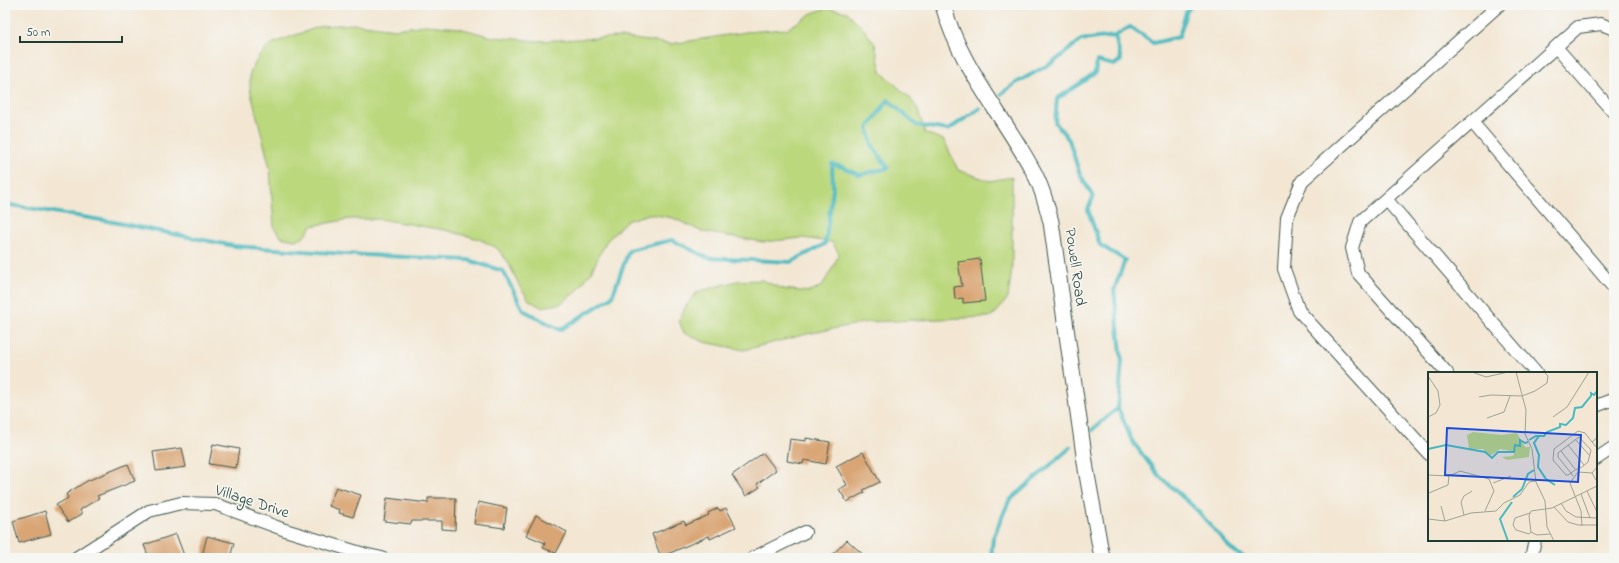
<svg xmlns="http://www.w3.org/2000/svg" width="1619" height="563" font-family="'Indie Flower',sans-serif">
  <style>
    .green { fill: #bbd87d; stroke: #6d8a58 }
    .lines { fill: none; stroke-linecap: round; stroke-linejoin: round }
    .stream { stroke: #4abac0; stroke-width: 4 }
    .building { fill: #d9a575 }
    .minor-casing { stroke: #3f564c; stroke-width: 14 }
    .tertiary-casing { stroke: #3f564c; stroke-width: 17 }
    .minor { stroke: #fff; stroke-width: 12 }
    .tertiary { stroke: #fff; stroke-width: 15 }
    .labels { text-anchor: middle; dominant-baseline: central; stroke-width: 3; stroke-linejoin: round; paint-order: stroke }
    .street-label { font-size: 16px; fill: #1f3d34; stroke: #f6f6f2 }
    .inset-river { fill: none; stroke: #4abac0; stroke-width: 2 }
    .inset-road { fill: none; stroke: #9ea394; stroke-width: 1 }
    .view { fill: #1d4ed8; fill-opacity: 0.15; stroke: #1d4ed8; stroke-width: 2 }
    .inset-edge { fill: none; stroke: #1f3d34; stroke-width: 2 }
  </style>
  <rect width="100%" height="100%" fill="#f6f6f2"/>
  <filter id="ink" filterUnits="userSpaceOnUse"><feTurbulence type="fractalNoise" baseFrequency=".025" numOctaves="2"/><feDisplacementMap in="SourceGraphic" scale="8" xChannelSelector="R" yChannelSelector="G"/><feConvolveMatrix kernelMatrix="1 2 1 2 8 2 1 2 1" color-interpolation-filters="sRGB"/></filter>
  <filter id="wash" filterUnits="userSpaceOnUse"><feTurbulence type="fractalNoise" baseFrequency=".012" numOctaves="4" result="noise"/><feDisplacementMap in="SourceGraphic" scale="16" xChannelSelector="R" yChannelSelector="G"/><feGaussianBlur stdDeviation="0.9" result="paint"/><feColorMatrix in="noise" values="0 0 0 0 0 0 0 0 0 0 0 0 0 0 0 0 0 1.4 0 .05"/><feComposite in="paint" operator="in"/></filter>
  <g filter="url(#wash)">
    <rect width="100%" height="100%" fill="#f3e7d4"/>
    <!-- green -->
    <path class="green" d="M 827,8 L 847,12 L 862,27 L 875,44 L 881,72 L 910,98 L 918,109 L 925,133 L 944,140 L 958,170 L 990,181 L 1012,177 L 1012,268 L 1008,298 L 996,313 L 989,317 L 868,322 L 807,334 L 744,350 L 704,342 L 684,333 L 679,321 L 686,306 L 697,292 L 737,281 L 762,280 L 783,289 L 810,292 L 822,286 L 833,267 L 839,254 L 832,242 L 802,238 L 763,242 L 703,232 L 673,218 L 649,214 L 626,221 L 606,242 L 591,272 L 577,291 L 560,304 L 541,307 L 529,300 L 520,287 L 508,262 L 497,248 L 479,239 L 445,230 L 379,219 L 350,219 L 312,226 L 303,238 L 294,240 L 281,237 L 274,228 L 270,168 L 250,89 L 250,73 L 259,56 L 271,44 L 321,26 L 355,24 L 395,29 L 426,25 L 459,28 L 493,37 L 538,41 L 619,37 L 671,44 L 746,32 L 787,29 L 812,13 Z"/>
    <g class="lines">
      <!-- stream -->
      <path class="stream" d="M 1115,36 L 1121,60 L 1114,65 L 1097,61 L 1095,73 L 1057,99 L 1055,122 L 1069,140 L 1079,172 L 1093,197 L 1088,210 L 1100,245 L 1125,260 L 1114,290 L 1122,362 L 1118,408 L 1132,441 L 1159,476 L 1195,508 L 1232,550 L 1245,558
        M 1001,94 L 1016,83 L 1055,61 L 1081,40 L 1115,36 L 1130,27 L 1153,43 L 1179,37 L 1186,12 L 1192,5
        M 5,204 L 113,222 L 234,246 L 345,254 L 468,260 L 503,271 L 523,310 L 560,330 L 612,297 L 629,250 L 672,240 L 708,258 L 791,262 L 825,244 L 833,189 L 832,164 L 843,167 L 859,175 L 888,168 L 872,145 L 868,128 L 888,100 L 916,125 L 948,130 L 980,108
        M 1092,430 L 1118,408
        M 991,558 L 993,538 L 1009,501 L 1071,447"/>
    </g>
    <g id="blocks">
      <!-- building -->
      <path class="building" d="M 980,259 L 985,301 L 963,303 L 963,298 L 955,299 L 954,287 L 962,286 L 958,262 Z
        M 806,438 L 830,442 L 826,464 L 804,460 L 803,464 L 787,461 L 790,439 L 806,441 Z
        M 213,444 L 239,449 L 236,468 L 209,464 Z
        M 182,448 L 186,467 L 156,471 L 153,452 Z
        M 863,452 L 880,482 L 863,490 L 865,492 L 847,502 L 839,489 L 847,485 L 836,466 Z
        M 763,453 L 776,470 L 757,484 L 760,487 L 746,496 L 732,475 Z
        M 128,464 L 135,481 L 97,496 L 99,498 L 80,510 L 82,514 L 68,522 L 56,505 L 68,498 L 66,494 L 87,481 Z
        M 336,487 L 361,495 L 353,517 L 339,513 L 340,510 L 329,506 Z
        M 387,498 L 428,503 L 428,498 L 456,498 L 455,530 L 442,529 L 442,521 L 412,521 L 411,524 L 384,521 Z
        M 478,502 L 507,508 L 504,528 L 474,524 Z
        M 718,508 L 720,511 L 726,508 L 736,527 L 710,539 L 709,536 L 661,557 L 652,534 L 684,521 L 686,525 L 709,515 L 708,513 Z
        M 45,511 L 51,534 L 19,543 L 13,521 Z
        M 536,515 L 567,532 L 556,553 L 543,548 L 545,543 L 526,535 Z
        M 176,534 L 185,558 L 149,558 L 144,545 Z
        M 207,536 L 234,543 L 230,558 L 209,558 L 202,556 Z
        M 847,540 L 867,558 L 829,558 Z"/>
    </g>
  </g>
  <g filter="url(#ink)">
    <use href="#blocks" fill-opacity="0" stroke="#3f564c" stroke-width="1"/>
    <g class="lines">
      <defs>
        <path id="minor" d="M 1556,47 L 1614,113
          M 1472,122 L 1614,288
          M 1386,199 L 1536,373
          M 1447,373 L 1358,273 L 1352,248 L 1360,222 L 1578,27 L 1601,24 L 1614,29
          M 1596,406 L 1614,399
          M 1429,454 L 1299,311 L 1284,269 L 1287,218 L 1302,181 L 1499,5
          M 1596,459 L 1614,447
          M 76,558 L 149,511 L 181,503 L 215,504 L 285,530 L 364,554 L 382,558
          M 753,558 L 805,532
          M 1531,558 L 1535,540"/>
        <path id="tertiary" d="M 943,5 C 959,65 1002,114 1031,167 C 1041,184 1046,203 1051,222 L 1086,469 L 1102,558"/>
      </defs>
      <!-- minor casing -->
      <use href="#minor" class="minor-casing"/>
      <!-- tertiary casing -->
      <use href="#tertiary" class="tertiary-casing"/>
      <!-- minor -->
      <use href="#minor" class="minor"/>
      <!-- tertiary -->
      <use href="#tertiary" class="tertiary"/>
    </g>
  </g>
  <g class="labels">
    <!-- street labels -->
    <g class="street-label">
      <text transform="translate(1075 267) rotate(82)">Powell Road</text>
      <text transform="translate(252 502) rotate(18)">Village Drive</text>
    </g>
  </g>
  <!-- overview -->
  <g transform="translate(1428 372)">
    <rect width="169" height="169" fill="#f3e7d4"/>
    <path d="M 45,60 L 74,63 L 89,61 L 97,75 L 102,75 L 101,85 L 79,88 L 74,85 L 85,84 L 87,80 L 72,77 L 62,84 L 55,77 L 41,77 L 39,63 Z" fill="#bbd87d"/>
    <path class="inset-river" d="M 111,64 L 106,71 L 111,83 L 110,95 L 118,107 L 127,113M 101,68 L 108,64 L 116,64 L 119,60 L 132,55 L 132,52 L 138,53 L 145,46 L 147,36 L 154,35 L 163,24 L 163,21 L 166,23 L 169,19M 0,77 L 18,73 L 57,80 L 64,86 L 70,80 L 86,80 L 87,73 L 92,74 L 92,68 L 97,71 L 100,70M 85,125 L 94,117 L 100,102 L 106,98M 80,169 L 72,147 L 84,130"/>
    <path class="inset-road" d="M 44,0 L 58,5 L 80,0M 88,0 L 98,38 L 97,62 L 104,77 L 108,110 L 117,129 L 119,155 L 126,169M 0,4 L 10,19 L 12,33 L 8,41 L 0,45M 51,25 L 63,23 L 94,24 L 107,19 L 119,11 L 120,4 L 116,0M 125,45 L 139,35 L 161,0M 59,46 L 76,40 L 82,24M 169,66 L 164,70 L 169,76M 147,67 L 162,84M 140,73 L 156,93M 133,79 L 147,97M 0,103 L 21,104 L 32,99 L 61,107 L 66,119 L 57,139M 145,104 L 143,101 L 130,85 L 130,81 L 151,65 L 163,78 L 160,90 L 154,95 L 147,98 L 143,101 L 140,103 L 138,103 L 125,88 L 126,77 L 150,59 L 157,61 L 164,70M 168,108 L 164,101 L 169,95M 65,111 L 83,104M 159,119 L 169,140M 1,121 L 20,113 L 21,104M 153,122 L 162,146M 133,131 L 138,139 L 148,145 L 169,146M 13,134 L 17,149M 126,135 L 140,150 L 150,153 L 169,153M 102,141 L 87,146 L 85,153 L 88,158 L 101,162 L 103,160M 36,143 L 33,130 L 36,124 L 44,119M 0,147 L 17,149 L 43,141 L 68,139 L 76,131 L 92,123 L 101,110 L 108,109M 154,154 L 153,139 L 142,111 L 150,100 L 164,101M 122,162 L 109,163 L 103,160 L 101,144 L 103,139 L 124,136 L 169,114"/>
    <path class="view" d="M 19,56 L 153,63 L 150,110 L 17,103 Z"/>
    <rect width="169" height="169" class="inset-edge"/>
  </g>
  <!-- margin -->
  <rect width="1619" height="563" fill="none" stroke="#f6f6f2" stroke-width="20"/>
  <!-- scale -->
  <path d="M20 36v6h102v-6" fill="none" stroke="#1f3d34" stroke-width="2"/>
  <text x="26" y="36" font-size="12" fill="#1f3d34" stroke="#f6f6f2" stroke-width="3" paint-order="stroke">50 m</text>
</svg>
